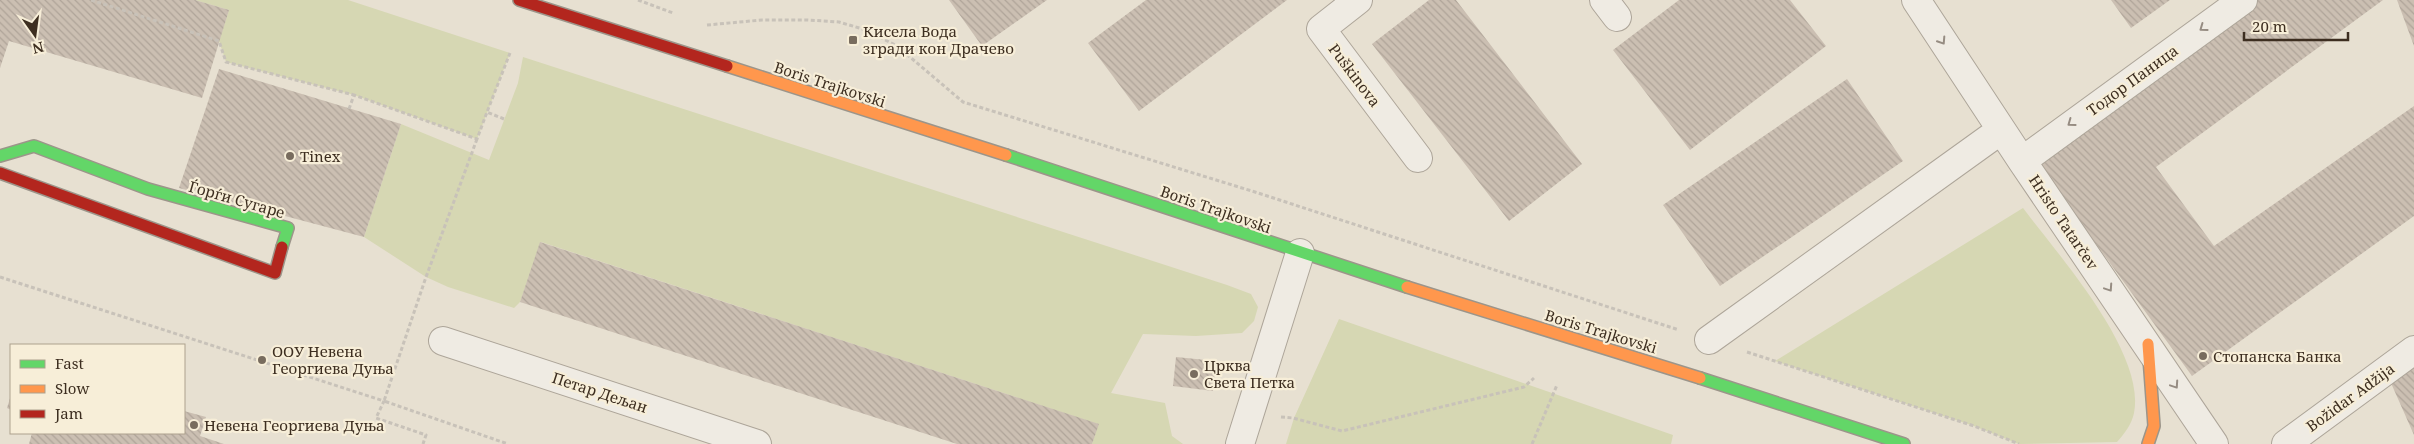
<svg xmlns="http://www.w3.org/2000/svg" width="2414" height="444" font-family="'Noto Serif',serif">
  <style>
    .green { fill: #d6d7b3 }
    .building { fill: url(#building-back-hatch) }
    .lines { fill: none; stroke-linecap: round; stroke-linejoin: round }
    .street-casing { stroke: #ada599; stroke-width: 30 }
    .fast-casing { stroke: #9c958a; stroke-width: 14 }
    .slow-casing { stroke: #9c958a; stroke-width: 14 }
    .jam-casing { stroke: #9c958a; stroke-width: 14 }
    .path { stroke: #c8c2b9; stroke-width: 3; stroke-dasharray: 4 2.5; stroke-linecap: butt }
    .street { stroke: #efebe3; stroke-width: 28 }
    .fast { stroke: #63d668; stroke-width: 11 }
    .slow { stroke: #ff974d; stroke-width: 11 }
    .jam { stroke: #b3261e; stroke-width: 11 }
    .oneway { stroke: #968c82 }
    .poi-dot { fill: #786c5e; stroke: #f7eed8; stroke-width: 2 }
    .labels { text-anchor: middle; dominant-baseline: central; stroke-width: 4.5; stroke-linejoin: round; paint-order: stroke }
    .poi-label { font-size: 15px; fill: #3d2e20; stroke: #f7eed8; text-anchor: start }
    .street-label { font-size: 15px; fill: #3d2e20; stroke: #f7eed8 }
  </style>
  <defs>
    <pattern id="building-back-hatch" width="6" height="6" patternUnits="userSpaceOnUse" patternTransform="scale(1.25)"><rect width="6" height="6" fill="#cbbfb2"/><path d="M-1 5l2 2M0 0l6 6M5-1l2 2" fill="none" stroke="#afa499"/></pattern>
  </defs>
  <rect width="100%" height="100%" fill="#e7e0d1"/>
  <!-- green -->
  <path class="green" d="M 195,0 L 348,0 L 510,53 L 477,139 L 354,95 L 226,62 L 219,41 L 229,10 Z
    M 523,57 L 1227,285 L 1251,294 L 1258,307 L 1254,321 L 1242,333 L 1196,336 L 1143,334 L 1111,393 L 1165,403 L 1172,436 L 1183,444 L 1092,444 L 1098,424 L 541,242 L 520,302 L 514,308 L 448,287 L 426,277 L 364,237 L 401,124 L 489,160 L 518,83 Z
    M 2023,208 C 2058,255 2146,352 2134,413 C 2132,424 2124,434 2117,442 L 2019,444 L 1974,426 L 1775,361 Z
    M 1339,319 L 1673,435 L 1671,444 L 1286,444 L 1294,418 Z"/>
  <!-- building -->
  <path class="building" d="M 0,0 L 195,0 L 229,10 L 202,98 L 9,41 L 0,68 Z
    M 949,0 L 1047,0 L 982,46 Z
    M 1146,0 L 1287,0 L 1139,111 L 1088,43 Z
    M 1429,0 L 1456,0 L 1582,164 L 1509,221 L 1372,44 Z
    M 1679,0 L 1790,0 L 1826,46 L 1690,150 L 1613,50 Z
    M 2111,0 L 2170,0 L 2131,28 Z
    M 2258,0 L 2383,0 L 2156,167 L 2214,246 L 2414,106 L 2414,216 L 2192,376 L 2035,160 Z
    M 2397,0 L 2414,0 L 2414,46 Z
    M 219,69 L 401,124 L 364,237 L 179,188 Z
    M 1847,79 L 1903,161 L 1720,286 L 1663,205 Z
    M 540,242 L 1099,424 L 1092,444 L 957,444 L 520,302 Z
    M 1176,357 L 1216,361 L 1213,391 L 1173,386 Z
    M 2414,362 L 2414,435 L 2387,374 Z
    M 11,395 L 11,410 L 7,408 Z
    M 184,411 L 206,417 L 200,436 L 224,444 L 29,444 L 32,433 L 184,433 Z"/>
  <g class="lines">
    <defs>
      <path id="street" d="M 1358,0 L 1321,29 L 1418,158
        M 1604,0 L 1617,17
        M 1916,0 L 2022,161 L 2214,444
        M 2022,161 L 2243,0
        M 1709,340 L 2001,130
        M 443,341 L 757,444
        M 1240,444 L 1300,253
        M 2286,444 L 2414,350"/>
      <path id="fast" d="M 1006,155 L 1407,287
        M 0,156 L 34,146 L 148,189 L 288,228 L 282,247
        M 1700,378 L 1904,444"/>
      <path id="slow" d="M 727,66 L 1006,155
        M 1407,287 L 1700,378
        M 2148,344 L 2154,426 L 2148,444"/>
      <path id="jam" d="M 519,0 L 727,66
        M 0,173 L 275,273 L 282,247"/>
    </defs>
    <!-- street casing -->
    <use href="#street" class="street-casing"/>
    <!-- fast casing -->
    <use href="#fast" class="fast-casing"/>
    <!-- slow casing -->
    <use href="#slow" class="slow-casing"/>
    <!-- jam casing -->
    <use href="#jam" class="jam-casing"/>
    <!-- path -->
    <path class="path" d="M 91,0 L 219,41 L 226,62 L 354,95
      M 638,0 L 673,13
      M 707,25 L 762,20 L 808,20 L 839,22 L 866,30 L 897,46 L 963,102 L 1255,192 L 1679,330
      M 349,109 L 354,95 L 477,139 L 487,112
      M 504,119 L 487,112 L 510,53
      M 477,139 L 426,277 L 384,401 L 508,444
      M 0,277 L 384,401 L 376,418 L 426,435 L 423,444
      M 1747,352 L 1974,426 L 2019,444
      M 1281,417 L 1293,418 L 1342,431 L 1524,387 L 1534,378
      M 1532,444 L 1557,385"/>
    <!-- street -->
    <use href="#street" class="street"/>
    <!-- fast -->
    <use href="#fast" class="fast"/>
    <!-- slow -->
    <use href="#slow" class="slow"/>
    <!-- jam -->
    <use href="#jam" class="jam"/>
  </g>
  <!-- one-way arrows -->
  <defs><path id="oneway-chevron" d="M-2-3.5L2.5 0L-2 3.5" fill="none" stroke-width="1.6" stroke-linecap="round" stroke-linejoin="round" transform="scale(1.25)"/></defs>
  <g class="oneway">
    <use href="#oneway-chevron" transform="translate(2203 28) rotate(144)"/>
    <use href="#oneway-chevron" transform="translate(1942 41) rotate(57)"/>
    <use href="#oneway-chevron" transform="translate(2071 123) rotate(144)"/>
    <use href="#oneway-chevron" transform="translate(2109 288) rotate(56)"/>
    <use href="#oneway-chevron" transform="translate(2175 385) rotate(56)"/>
  </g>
  <!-- markers -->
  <g class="poi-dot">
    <rect x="848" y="35" width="10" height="10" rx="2.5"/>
    <circle cx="290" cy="156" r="5"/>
    <circle cx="2203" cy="356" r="5"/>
    <circle cx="262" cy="360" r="5"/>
    <circle cx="1194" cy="374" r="5"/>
    <circle cx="194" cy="425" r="5"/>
  </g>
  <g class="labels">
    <!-- poi labels -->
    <g class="poi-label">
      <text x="863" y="31">Кисела Вода<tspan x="863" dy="17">згради кон Драчево</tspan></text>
      <text x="300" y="156">Tinex</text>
      <text x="272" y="351">ООУ Невена<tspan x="272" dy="17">Георгиева Дуња</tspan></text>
      <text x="2213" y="356">Стопанска Банка</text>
      <text x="1204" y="365">Црква<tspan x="1204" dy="17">Света Петка</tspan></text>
      <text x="204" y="425">Невена Георгиева Дуња</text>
    </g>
    <!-- street labels -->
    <g class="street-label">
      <text transform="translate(1355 75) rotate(53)">Puškinova</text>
      <text transform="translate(2132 80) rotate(-36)">Тодор Паница</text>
      <text transform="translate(830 84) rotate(18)">Boris Trajkovski</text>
      <text transform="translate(237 199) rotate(16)">Ѓорѓи Сугаре</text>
      <text transform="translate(1216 209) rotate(19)">Boris Trajkovski</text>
      <text transform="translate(2064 222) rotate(56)">Hristo Tatarčev</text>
      <text transform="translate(1601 331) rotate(17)">Boris Trajkovski</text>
      <text transform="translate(600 392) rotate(18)">Петар Дељан</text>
      <text transform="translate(2350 397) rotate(-36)">Božidar Adžija</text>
    </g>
  </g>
  <!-- legend -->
  <rect x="10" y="344" width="175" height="90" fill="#f7eed8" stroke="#ada18e"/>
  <rect x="20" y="360" width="25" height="8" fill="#63d668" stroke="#ada18e"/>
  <text x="55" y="369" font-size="15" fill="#3d2e20">Fast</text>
  <rect x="20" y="385" width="25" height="8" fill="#ff974d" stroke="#ada18e"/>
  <text x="55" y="394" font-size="15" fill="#3d2e20">Slow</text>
  <rect x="20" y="410" width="25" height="8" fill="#b3261e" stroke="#ada18e"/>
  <text x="55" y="419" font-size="15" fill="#3d2e20">Jam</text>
  <!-- north arrow -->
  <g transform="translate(35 35) rotate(166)" stroke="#f7eed8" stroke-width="4" paint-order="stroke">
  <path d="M0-4L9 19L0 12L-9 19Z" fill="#3d2e20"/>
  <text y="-8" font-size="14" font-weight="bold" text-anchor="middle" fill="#3d2e20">N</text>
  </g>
  <!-- scale -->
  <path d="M2244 32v8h104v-8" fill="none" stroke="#3d2e20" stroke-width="2.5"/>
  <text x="2252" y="32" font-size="15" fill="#3d2e20" stroke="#f7eed8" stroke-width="4" paint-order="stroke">20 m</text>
</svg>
